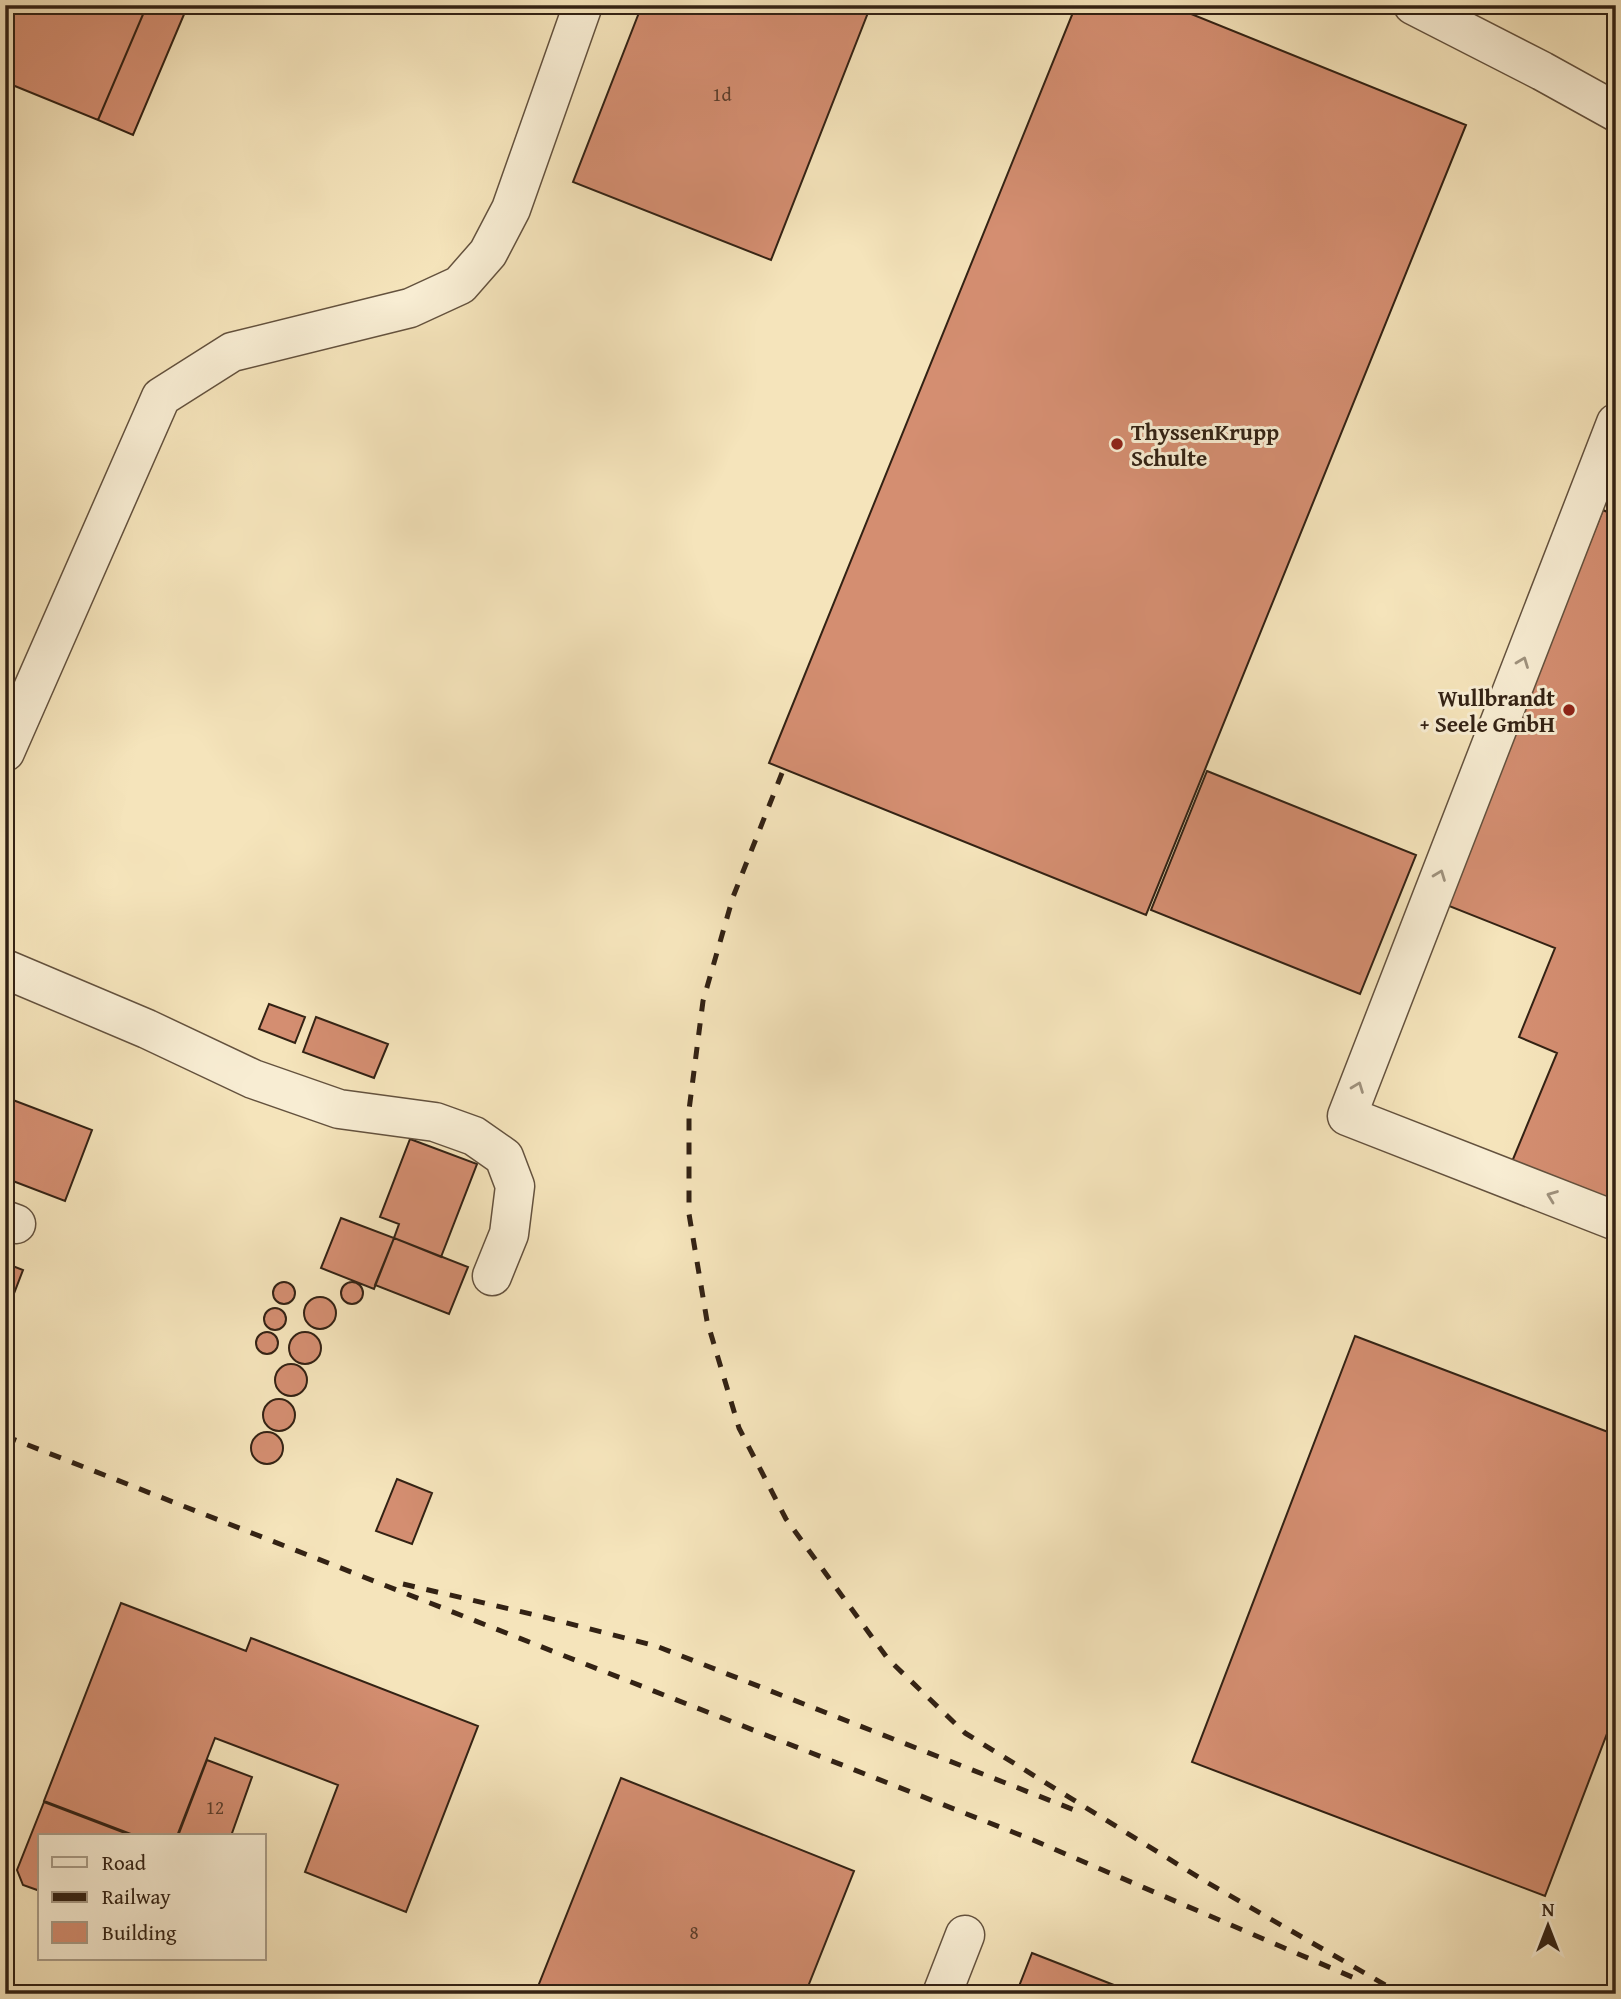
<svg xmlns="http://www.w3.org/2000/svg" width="1621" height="1999" font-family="'Gentium Book Plus',serif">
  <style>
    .building { fill: #d48e71; stroke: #332214; stroke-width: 2 }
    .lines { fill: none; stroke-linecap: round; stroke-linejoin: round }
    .minor-casing { stroke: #64523e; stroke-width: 41 }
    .minor { stroke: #f8edd3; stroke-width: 38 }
    .rail { stroke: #332214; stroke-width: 5; stroke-dasharray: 12 12; stroke-linecap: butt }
    .oneway { stroke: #9f927d }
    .poi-dot { fill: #8f2418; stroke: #f8edd3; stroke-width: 2.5 }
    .labels { text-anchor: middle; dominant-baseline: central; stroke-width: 6; stroke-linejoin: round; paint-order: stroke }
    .number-label { font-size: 19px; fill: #5b3d2b }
    .poi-label { font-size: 23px; font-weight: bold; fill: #332214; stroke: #f8edd3; text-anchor: start }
  </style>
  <rect width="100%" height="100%" fill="#f5e4bb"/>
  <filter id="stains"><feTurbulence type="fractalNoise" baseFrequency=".00286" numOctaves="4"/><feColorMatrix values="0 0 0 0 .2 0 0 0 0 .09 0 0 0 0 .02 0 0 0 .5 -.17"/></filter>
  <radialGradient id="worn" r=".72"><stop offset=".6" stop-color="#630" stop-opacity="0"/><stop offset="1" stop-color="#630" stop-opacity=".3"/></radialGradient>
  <!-- building -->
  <path class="building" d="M 5,5 L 147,5 L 98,120 L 5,82 Z
    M 147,5 L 188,5 L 133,135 L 98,120 Z
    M 642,5 L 871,5 L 771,260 L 573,182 Z
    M 1076,5 L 1169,5 L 1466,125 L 1146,915 L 769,763 Z
    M 1603,510 L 1616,516 L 1616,1206 L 1511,1164 L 1557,1053 L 1519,1037 L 1555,948 L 1444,904 Z
    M 1207,771 L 1416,855 L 1360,994 L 1151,910 Z
    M 269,1004 L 305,1017 L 295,1043 L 259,1029 Z
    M 316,1017 L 388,1044 L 374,1078 L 303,1052 Z
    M 5,1097 L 92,1130 L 65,1201 L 5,1178 Z
    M 410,1139 L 477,1164 L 441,1257 L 394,1238 L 399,1224 L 380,1217 Z
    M 341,1218 L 394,1238 L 374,1289 L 321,1268 Z
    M 394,1238 L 468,1267 L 449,1314 L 375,1285 Z
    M 5,1263 L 23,1270 L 5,1317 Z
    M273 1293a11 11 0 1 1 22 0a11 11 0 1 1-22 0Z
    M341 1293a11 11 0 1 1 22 0a11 11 0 1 1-22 0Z
    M304 1313a16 16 0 1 1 32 0a16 16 0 1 1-32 0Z
    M264 1319a11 11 0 1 1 22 0a11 11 0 1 1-22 0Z
    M289 1348a16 16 0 1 1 32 0a16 16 0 1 1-32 0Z
    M256 1343a11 11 0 1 1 22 0a11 11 0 1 1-22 0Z
    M 1355,1336 L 1616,1435 L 1616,1710 L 1545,1896 L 1192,1762 Z
    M275 1380a16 16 0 1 1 32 0a16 16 0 1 1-32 0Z
    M263 1415a16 16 0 1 1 32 0a16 16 0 1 1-32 0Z
    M251 1448a16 16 0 1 1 32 0a16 16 0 1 1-32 0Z
    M 397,1479 L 432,1493 L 412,1544 L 376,1531 Z
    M 121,1603 L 246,1651 L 251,1638 L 478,1726 L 406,1912 L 305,1872 L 338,1785 L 215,1738 L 177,1836 L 136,1836 L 44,1801 Z
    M 207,1760 L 252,1777 L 231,1836 L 178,1836 Z
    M 621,1778 L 854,1871 L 805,1994 L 535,1994 Z
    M 44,1802 L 133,1836 L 40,1836 L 40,1891 L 23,1885 L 17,1870 Z
    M 1032,1953 L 1137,1994 L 1016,1994 Z"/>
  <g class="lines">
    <defs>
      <path id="minor" d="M 1413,5 L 1542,71 L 1616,112
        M 1616,423 L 1347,1116 L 1616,1221
        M 5,752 L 161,397 L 232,352 L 410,308 L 460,285 L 488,253 L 511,209 L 583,5
        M 5,969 L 147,1029 L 253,1079 L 339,1109 L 435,1122 L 474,1136 L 504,1157 L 515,1186 L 509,1234 L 492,1276
        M 5,1220 L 16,1224
        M 942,1994 L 965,1935"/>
    </defs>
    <!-- minor casing -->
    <use href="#minor" class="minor-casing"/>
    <!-- minor -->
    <use href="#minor" class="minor"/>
    <!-- rail -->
    <path class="rail" d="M 782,773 L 733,897 L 703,1001 L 689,1110 L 689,1214 L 707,1321 L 739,1428 L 786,1519 L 888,1659 L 965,1733 L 1208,1883 L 1401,1994
      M 5,1436 L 1033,1840 L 1359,1980
      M 403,1584 L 544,1617 L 656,1646 L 1082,1813"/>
  </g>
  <!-- one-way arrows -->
  <defs><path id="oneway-chevron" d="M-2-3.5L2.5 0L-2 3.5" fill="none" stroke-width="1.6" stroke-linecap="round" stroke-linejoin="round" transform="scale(1.75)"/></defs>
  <g class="oneway">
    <use href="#oneway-chevron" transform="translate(1523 662) rotate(-69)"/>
    <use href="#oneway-chevron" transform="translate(1440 875) rotate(-69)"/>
    <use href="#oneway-chevron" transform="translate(1358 1087) rotate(-69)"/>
    <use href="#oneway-chevron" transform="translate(1552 1196) rotate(-159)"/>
  </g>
  <!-- markers -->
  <g class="poi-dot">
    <circle cx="1117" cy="444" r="7"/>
    <circle cx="1569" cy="710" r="7"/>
  </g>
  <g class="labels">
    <!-- number labels -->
    <g class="number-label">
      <text x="722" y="94">1d</text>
      <text x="215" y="1807">12</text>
      <text x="694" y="1932">8</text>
    </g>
    <!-- poi labels -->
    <g class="poi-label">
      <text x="1131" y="431">ThyssenKrupp<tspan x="1131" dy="26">Schulte</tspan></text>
      <text x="1555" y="697" text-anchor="end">Wullbrandt<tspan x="1555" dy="26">+ Seele GmbH</tspan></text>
    </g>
  </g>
  <!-- margin -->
  <rect width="1621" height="1999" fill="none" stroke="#f5e4bb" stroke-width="28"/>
  <rect x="7" y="7" width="1607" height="1985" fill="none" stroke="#332214" stroke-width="3.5"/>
  <rect x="14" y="14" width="1593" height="1971" fill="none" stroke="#332214" stroke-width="2"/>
  <!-- legend -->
  <rect x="38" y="1834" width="228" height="126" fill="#f8edd3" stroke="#a99c87" stroke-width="2"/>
  <rect x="52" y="1857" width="35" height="10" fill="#f8edd3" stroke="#a99c87" stroke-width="2"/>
  <text x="102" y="1870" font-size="21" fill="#332214">Road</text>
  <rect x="52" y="1892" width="35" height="10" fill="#332214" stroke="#a99c87" stroke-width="2"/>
  <text x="102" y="1904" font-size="21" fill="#332214">Railway</text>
  <rect x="52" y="1922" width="35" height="21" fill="#d48e71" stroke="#a99c87" stroke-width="2"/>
  <text x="102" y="1940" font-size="21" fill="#332214">Building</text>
  <!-- north arrow -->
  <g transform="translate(1548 1926)" stroke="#f8edd3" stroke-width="5" paint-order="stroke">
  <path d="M0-5L12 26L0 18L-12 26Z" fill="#332214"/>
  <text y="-10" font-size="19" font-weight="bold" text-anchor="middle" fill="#332214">N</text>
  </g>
  <rect width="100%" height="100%" filter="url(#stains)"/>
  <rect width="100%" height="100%" fill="url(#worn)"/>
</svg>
